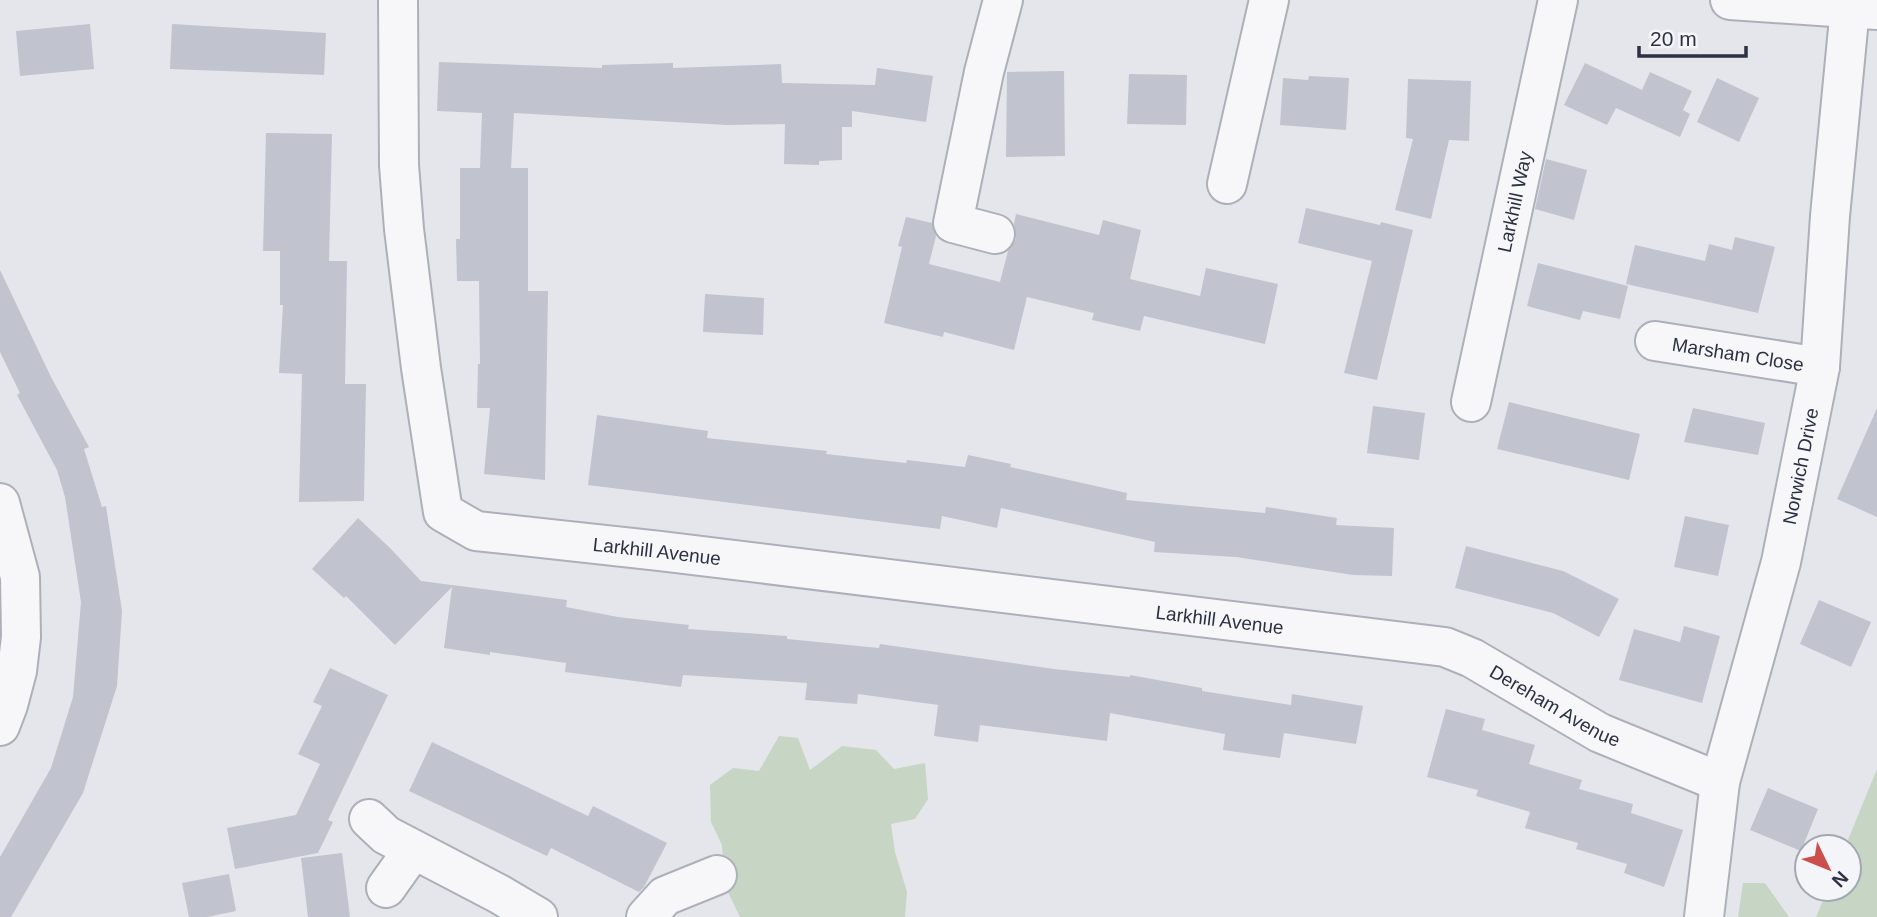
<svg xmlns="http://www.w3.org/2000/svg" width="1877" height="917" font-family="Helvetica,sans-serif">
  <style>
    .green { fill: #c7d5c5 }
    .building { fill: #c1c4ce }
    .lines { fill: none; stroke-linecap: round; stroke-linejoin: round }
    .minor-casing { stroke: #adb0b9; stroke-width: 42 }
    .minor { stroke: #f7f7fa; stroke-width: 38 }
    .labels { text-anchor: middle; dominant-baseline: central; stroke-width: 7; stroke-linejoin: round; paint-order: stroke }
    .street-label { font-size: 19px; fill: #2c3143; stroke: #f4f5f8 }
  </style>
  <rect width="100%" height="100%" fill="#e4e6eb"/>
  <!-- green -->
  <path class="green" d="M 779,736 L 798,738 L 810,770 L 842,746 L 876,750 L 894,769 L 925,763 L 928,799 L 915,819 L 891,824 L 895,852 L 907,892 L 905,917 L 740,917 L 725,886 L 722,845 L 711,822 L 710,785 L 733,768 L 759,771 Z
    M 1877,769 L 1877,917 L 1816,917 L 1828,889 L 1849,889 L 1849,847 L 1845,847 Z
    M 1743,883 L 1765,883 L 1789,917 L 1738,917 Z"/>
  <!-- building -->
  <path class="building" d="M 90,24 L 94,69 L 20,76 L 16,31 Z
    M 172,24 L 326,33 L 324,75 L 170,69 Z
    M 439,62 L 602,68 L 602,65 L 673,63 L 673,68 L 781,64 L 782,83 L 875,85 L 877,68 L 933,76 L 926,122 L 852,111 L 852,127 L 842,127 L 842,160 L 819,161 L 819,165 L 784,164 L 785,124 L 727,125 L 514,113 L 511,168 L 528,168 L 528,291 L 548,291 L 545,480 L 484,474 L 490,408 L 477,408 L 478,364 L 480,364 L 479,281 L 457,281 L 456,239 L 460,239 L 460,168 L 480,168 L 482,113 L 437,111 Z
    M 1585,63 L 1642,90 L 1650,72 L 1692,91 L 1683,110 L 1690,114 L 1680,137 L 1616,108 L 1607,125 L 1564,105 Z
    M 1064,71 L 1065,156 L 1006,157 L 1007,72 Z
    M 1129,74 L 1187,75 L 1186,125 L 1127,124 Z
    M 1309,76 L 1349,78 L 1346,130 L 1280,125 L 1283,78 L 1308,80 Z
    M 1717,78 L 1759,98 L 1739,142 L 1697,122 Z
    M 1408,79 L 1471,81 L 1469,141 L 1449,140 L 1431,219 L 1395,210 L 1413,139 L 1406,138 Z
    M 266,133 L 332,134 L 329,261 L 347,261 L 345,384 L 366,384 L 364,501 L 299,502 L 302,374 L 279,373 L 283,305 L 280,305 L 280,251 L 263,251 Z
    M 1546,159 L 1587,170 L 1574,220 L 1535,209 Z
    M 1306,208 L 1380,225 L 1381,222 L 1413,230 L 1377,380 L 1344,373 L 1372,261 L 1298,243 Z
    M 1016,214 L 1099,235 L 1103,220 L 1141,230 L 1130,279 L 1200,296 L 1206,268 L 1278,284 L 1265,344 L 1144,316 L 1140,331 L 1092,320 L 1094,313 L 1027,297 L 1014,350 L 944,332 L 943,337 L 884,323 L 902,247 L 898,246 L 906,217 L 932,223 L 936,236 L 929,264 L 1000,282 L 1008,251 L 1016,239 L 1014,224 Z
    M 1735,237 L 1775,247 L 1758,313 L 1626,284 L 1635,245 L 1705,261 L 1709,244 L 1732,250 Z
    M 1538,263 L 1628,286 L 1620,319 L 1583,311 L 1580,320 L 1527,306 Z
    M 0,270 L 51,377 L 89,447 L 84,449 L 102,507 L 106,506 L 122,611 L 117,686 L 83,793 L 11,917 L 0,917 L 0,857 L 51,768 L 73,697 L 81,602 L 65,497 L 57,470 L 17,395 L 20,393 L 0,352 Z
    M 705,294 L 764,298 L 763,335 L 703,332 Z
    M 1509,402 L 1640,434 L 1629,480 L 1497,449 Z
    M 1373,406 L 1425,413 L 1419,460 L 1367,453 Z
    M 1693,408 L 1765,423 L 1758,455 L 1684,442 Z
    M 1877,408 L 1877,517 L 1837,499 Z
    M 597,415 L 708,431 L 707,438 L 827,451 L 826,454 L 906,463 L 907,460 L 965,467 L 968,455 L 1011,464 L 1010,467 L 1127,493 L 1126,500 L 1265,513 L 1266,507 L 1337,518 L 1336,525 L 1394,528 L 1392,576 L 1353,575 L 1236,557 L 1154,552 L 1155,542 L 1001,508 L 997,528 L 942,516 L 940,529 L 588,485 Z
    M 1685,516 L 1729,525 L 1718,576 L 1674,567 Z
    M 358,518 L 390,548 L 421,581 L 567,600 L 566,607 L 618,617 L 689,625 L 688,629 L 787,636 L 787,639 L 879,648 L 880,644 L 1054,669 L 1130,677 L 1130,675 L 1202,688 L 1202,691 L 1291,705 L 1292,694 L 1363,706 L 1356,744 L 1284,733 L 1280,758 L 1223,750 L 1225,734 L 1110,713 L 1107,741 L 980,725 L 978,742 L 934,736 L 938,705 L 858,694 L 857,704 L 805,700 L 807,683 L 683,675 L 681,687 L 565,672 L 566,663 L 490,652 L 490,655 L 444,648 L 452,587 L 395,645 L 346,596 L 344,598 L 312,569 Z
    M 1466,546 L 1563,571 L 1619,599 L 1599,637 L 1553,613 L 1455,588 Z
    M 1819,600 L 1871,622 L 1851,667 L 1800,644 Z
    M 1684,626 L 1720,636 L 1702,703 L 1619,680 L 1634,629 L 1680,642 Z
    M 330,668 L 388,695 L 328,820 L 333,822 L 318,853 L 235,869 L 227,828 L 296,815 L 320,764 L 298,754 L 322,706 L 313,702 Z
    M 1446,709 L 1485,719 L 1482,730 L 1535,745 L 1529,764 L 1582,780 L 1579,789 L 1633,804 L 1631,813 L 1683,830 L 1664,887 L 1624,873 L 1627,864 L 1576,849 L 1578,843 L 1525,828 L 1530,812 L 1476,796 L 1478,790 L 1427,777 Z
    M 432,742 L 588,816 L 593,806 L 667,843 L 644,887 L 639,892 L 551,848 L 547,856 L 409,791 Z
    M 1768,788 L 1818,809 L 1801,851 L 1750,830 Z
    M 342,853 L 350,917 L 308,917 L 301,858 Z
    M 229,874 L 236,911 L 207,917 L 189,917 L 182,883 Z"/>
  <g class="lines">
    <defs>
      <g id="minor">
        <path id="s1" d="M 398,0 L 399,165 L 404,229 L 421,368 L 443,512 L 476,531 L 660,551 L 1445,647 L 1472,658 L 1600,733 L 1720,782"/>
        <path d="M 1730,0 L 1877,10"/>
        <path d="M 1227,184 L 1269,0"/>
        <path d="M 995,234 L 953,223 L 984,72 L 1003,0"/>
        <path id="s2" d="M 1655,341 L 1820,367"/>
        <path id="s3" d="M 1471,402 L 1558,0"/>
        <path d="M 0,503 L 20,577 L 21,637 L 17,671 L 8,705 L 0,726"/>
        <path d="M 369,819 L 386,835 L 499,894 L 538,917"/>
        <path d="M 386,888 L 413,850"/>
        <path d="M 646,917 L 665,896 L 717,875"/>
        <path id="s4" d="M 1704,917 L 1720,782 L 1781,562 L 1820,367 L 1830,216 L 1850,8"/>
      </g>
    </defs>
    <!-- minor casing -->
    <use href="#minor" class="minor-casing"/>
    <!-- minor -->
    <use href="#minor" class="minor"/>
  </g>
  <g class="labels">
    <!-- street labels -->
    <g class="street-label">
      <text stroke="none"><textPath href="#s3" startOffset="205">Larkhill Way</textPath></text>
      <text stroke="none"><textPath href="#s2" startOffset="84">Marsham Close</textPath></text>
      <text stroke="none"><textPath href="#s4" startOffset="462">Norwich Drive</textPath></text>
      <text stroke="none"><textPath href="#s1" startOffset="735">Larkhill Avenue</textPath></text>
      <text stroke="none"><textPath href="#s1" startOffset="1302">Larkhill Avenue</textPath></text>
      <text stroke="none"><textPath href="#s1" startOffset="1654">Dereham Avenue</textPath></text>
    </g>
  </g>
  <!-- north arrow -->
  <g transform="translate(1828 868) rotate(133)"><circle r="33" fill="#f4f5f8" stroke="#a4a7b0" stroke-width="2"/>
  <path d="M0-5L12 26L0 18L-12 26Z" fill="#cc4e4d"/>
  <text y="-10" font-size="19" font-weight="bold" text-anchor="middle" fill="#2c3143">N</text>
  </g>
  <!-- scale -->
  <path d="M1639 46v10h107v-10" fill="none" stroke="#2c3143" stroke-width="3.5"/>
  <text x="1650" y="46" font-size="21" fill="#2c3143" stroke="#f4f5f8" stroke-width="5" paint-order="stroke">20 m</text>
</svg>
